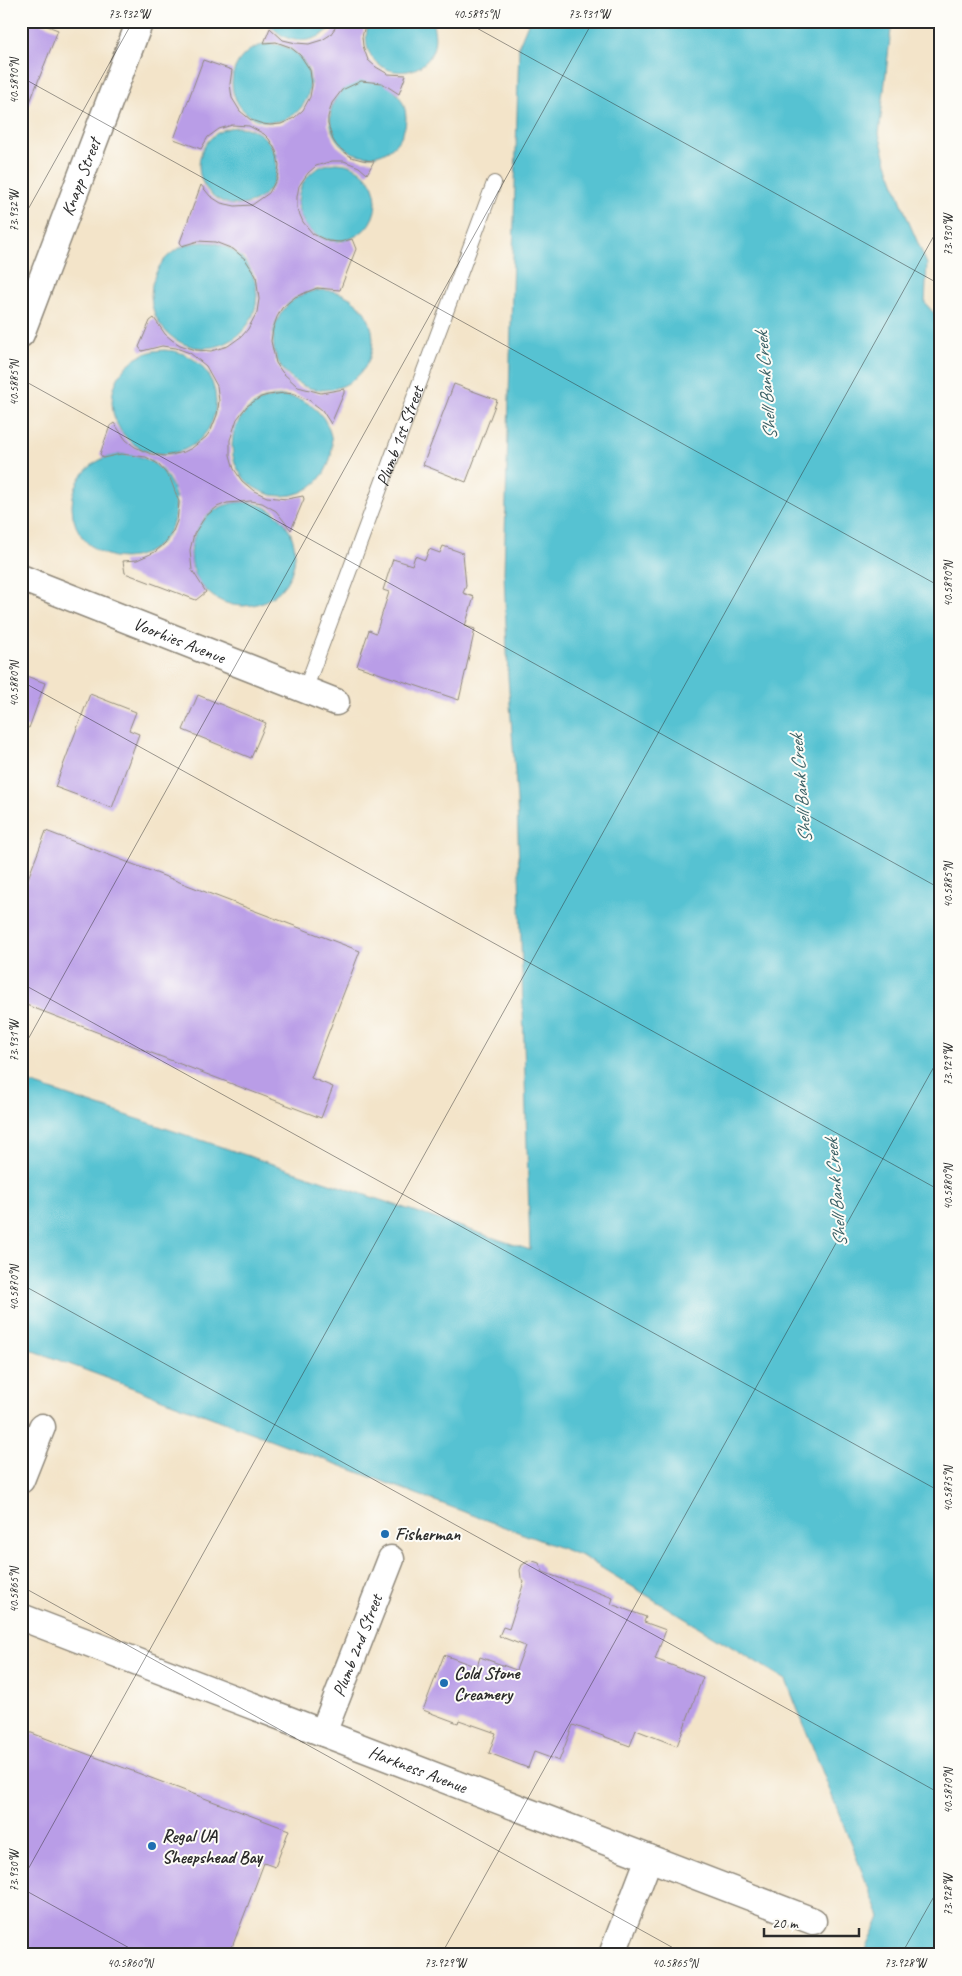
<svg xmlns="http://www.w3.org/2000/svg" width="962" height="1976" font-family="Caveat,sans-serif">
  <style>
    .water { fill: #57c2d2; stroke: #41767e }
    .building { fill: #b99de7 }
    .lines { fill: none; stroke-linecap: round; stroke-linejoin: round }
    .lane-casing { stroke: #8f887a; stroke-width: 16 }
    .street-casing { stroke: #8f887a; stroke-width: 29 }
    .lane { stroke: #fff; stroke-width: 14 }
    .street { stroke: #fff; stroke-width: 26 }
    .ticks { fill: none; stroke: #2b2b2b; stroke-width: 1; stroke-opacity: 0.45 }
    .poi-dot { fill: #1f6fb2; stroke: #fdfcf7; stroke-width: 2 }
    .labels { text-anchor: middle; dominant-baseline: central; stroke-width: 4; stroke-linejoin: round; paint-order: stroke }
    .street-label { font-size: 18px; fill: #2b2b2b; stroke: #fdfcf7 }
    .poi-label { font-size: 18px; font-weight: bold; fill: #2b2b2b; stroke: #fdfcf7; text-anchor: start }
    .water-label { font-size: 19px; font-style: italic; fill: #3a6065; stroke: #fdfcf7 }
    .neatline { fill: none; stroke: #2b2b2b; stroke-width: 2 }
    .ticks-label { font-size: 12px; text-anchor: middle; fill: #2b2b2b }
  </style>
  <rect width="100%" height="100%" fill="#fdfcf7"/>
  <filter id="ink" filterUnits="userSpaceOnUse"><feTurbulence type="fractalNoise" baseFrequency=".02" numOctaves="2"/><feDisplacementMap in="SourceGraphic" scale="10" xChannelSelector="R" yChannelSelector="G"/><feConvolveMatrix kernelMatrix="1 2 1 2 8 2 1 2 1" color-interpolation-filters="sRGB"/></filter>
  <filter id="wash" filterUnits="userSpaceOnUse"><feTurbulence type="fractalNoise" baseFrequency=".0096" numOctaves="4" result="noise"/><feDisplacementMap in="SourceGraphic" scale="20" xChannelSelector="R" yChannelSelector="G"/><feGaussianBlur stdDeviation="1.12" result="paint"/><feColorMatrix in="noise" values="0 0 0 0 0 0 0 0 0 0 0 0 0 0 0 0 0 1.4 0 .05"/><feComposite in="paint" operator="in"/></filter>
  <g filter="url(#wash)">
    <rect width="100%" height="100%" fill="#f3e4c9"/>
    <!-- water -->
    <path class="water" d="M 268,21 L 336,21 C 321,46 283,48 268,21 Z
      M 369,21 L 432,21 C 453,89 348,88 369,21 Z
      M 529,21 L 892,21 L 879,134 L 887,163 L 908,220 L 927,264 L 925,303 L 941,321 L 941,1955 L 864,1955 L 880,1917 L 786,1680 L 582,1556 L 21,1346 L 21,1080 L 530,1250 L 517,800 L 508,677 L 504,572 L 519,45 Z
      M232 83a39 39 0 1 1 78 0a39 39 0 1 1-78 0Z
      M330 118a38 38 0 1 1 76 0a38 38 0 1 1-76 0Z
      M199 166a39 39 0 1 1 78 0a39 39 0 1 1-78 0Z
      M298 202a39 39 0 1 1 78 0a39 39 0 1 1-78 0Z
      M151 295a53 53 0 1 1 106 0a53 53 0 1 1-106 0Z
      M273 340a50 50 0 1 1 100 0a50 50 0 1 1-100 0Z
      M112 402a52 52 0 1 1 104 0a52 52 0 1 1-104 0Z
      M232 446a50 50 0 1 1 100 0a50 50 0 1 1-100 0Z
      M72 506a52 52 0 1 1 104 0a52 52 0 1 1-104 0Z
      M191 554a52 52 0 1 1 104 0a52 52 0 1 1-104 0Z"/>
    <g id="blocks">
      <!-- building -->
      <path class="building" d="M 21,21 L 35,21 L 58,30 L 21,125 Z
        M 340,21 L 366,21 L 362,37 L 363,46 L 368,60 L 376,67 L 388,74 L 406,75 L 399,94 L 382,83 L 361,81 L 342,90 L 332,103 L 328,117 L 328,124 L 333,140 L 337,146 L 351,157 L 362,160 L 374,161 L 367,174 L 359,167 L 344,161 L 332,161 L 316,166 L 308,173 L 299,186 L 297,197 L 297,208 L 303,222 L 313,234 L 328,241 L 340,242 L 352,239 L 356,249 L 340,290 L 317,288 L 295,297 L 282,308 L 277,317 L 273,329 L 271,341 L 276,363 L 282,372 L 298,387 L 321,393 L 344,389 L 344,393 L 331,424 L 322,410 L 309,400 L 294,394 L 285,393 L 268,395 L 261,397 L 247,406 L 237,419 L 230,440 L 230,455 L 234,469 L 242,481 L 254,491 L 267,497 L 287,499 L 303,496 L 304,499 L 291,530 L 276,511 L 262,503 L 251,501 L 227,503 L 217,507 L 205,517 L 194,534 L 190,550 L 192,570 L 206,592 L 196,600 L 125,573 L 123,561 L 137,560 L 155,552 L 165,543 L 173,531 L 177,521 L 179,502 L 170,478 L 158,464 L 146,457 L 121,454 L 103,458 L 100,454 L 110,426 L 114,423 L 126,440 L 135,447 L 151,454 L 165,456 L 184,452 L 192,448 L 206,437 L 211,430 L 217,415 L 219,401 L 217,386 L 206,366 L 190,353 L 176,348 L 162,346 L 142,351 L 139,347 L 150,321 L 154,318 L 165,334 L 172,340 L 180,345 L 196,350 L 211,351 L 228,346 L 242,336 L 248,329 L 257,312 L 259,299 L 256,276 L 245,259 L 233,249 L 215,242 L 198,241 L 182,246 L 180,242 L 201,185 L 210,196 L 221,203 L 235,206 L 252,205 L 269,193 L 277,178 L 279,165 L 276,151 L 269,139 L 264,134 L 249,126 L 232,125 L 219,129 L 208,137 L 201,149 L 174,139 L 203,60 L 232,70 L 230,84 L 232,98 L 240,111 L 251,120 L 263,124 L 270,125 L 281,124 L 294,118 L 303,110 L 310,97 L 312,85 L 310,70 L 300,55 L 290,47 L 276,42 L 264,43 L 270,28 L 283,40 L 296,43 L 309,44 L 322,40 L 330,35 Z
        M 454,384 L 497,400 L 466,482 L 423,465 Z
        M 443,546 L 463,553 L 466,586 L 463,593 L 474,597 L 465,626 L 475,629 L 459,700 L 357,666 L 369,630 L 376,633 L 389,592 L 383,590 L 393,559 L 412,565 L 415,556 L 425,560 L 429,549 L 440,553 Z
        M 21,674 L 45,683 L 29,728 L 21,725 Z
        M 90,694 L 136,712 L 129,730 L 139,734 L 112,808 L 55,787 Z
        M 198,695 L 266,723 L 251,758 L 183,730 Z
        M 46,831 L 360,951 L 311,1078 L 333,1087 L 321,1118 L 21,1003 L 21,897 Z
        M 530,1560 L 539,1563 L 543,1572 L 613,1598 L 611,1604 L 646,1617 L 644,1622 L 666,1630 L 655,1659 L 703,1677 L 677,1746 L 636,1730 L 630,1746 L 573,1725 L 559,1761 L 534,1752 L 528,1768 L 489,1753 L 496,1733 L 459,1720 L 458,1723 L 423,1710 L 444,1655 L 477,1667 L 480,1657 L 516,1670 L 525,1646 L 499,1636 L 503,1627 L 509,1629 L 524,1582 L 521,1578 L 520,1570 L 522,1565 Z
        M 21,1729 L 289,1830 L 275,1867 L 264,1863 L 229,1955 L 21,1955 Z"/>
    </g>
  </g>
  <g filter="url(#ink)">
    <use href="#blocks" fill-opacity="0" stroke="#8f887a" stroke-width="1"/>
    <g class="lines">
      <defs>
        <g id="lane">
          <path id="s1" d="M 305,690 L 494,183"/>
        </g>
        <g id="street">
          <path id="s2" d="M 21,334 L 140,21"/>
          <path id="s3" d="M 21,578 L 336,702"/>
          <path d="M 21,1480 L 42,1427"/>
          <path id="s4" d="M 21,1617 L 813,1921"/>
          <path id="s5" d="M 323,1733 L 391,1559"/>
          <path d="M 612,1955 L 649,1858"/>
        </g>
      </defs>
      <!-- lane casing -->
      <use href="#lane" class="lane-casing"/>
      <!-- street casing -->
      <use href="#street" class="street-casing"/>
      <!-- lane -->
      <use href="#lane" class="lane"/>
      <!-- street -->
      <use href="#street" class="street"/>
    </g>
  </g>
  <!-- ticks -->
  <path class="ticks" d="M 464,21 L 941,285M 21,77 L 941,587M 21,222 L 133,21M 21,379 L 941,889M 21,681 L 941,1191M 21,983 L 941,1492M 21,1052 L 593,21M 21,1284 L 941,1794M 21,1586 L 686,1955M 21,1882 L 941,223M 21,1888 L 142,1955M 441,1955 L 941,1054M 901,1955 L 941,1884"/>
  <!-- markers -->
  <g class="poi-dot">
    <circle cx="385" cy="1534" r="5"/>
    <circle cx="444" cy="1683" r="5"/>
    <circle cx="152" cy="1846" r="5"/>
  </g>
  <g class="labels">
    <!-- street labels -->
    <g class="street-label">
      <text stroke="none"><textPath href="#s2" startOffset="168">Knapp Street</textPath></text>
      <text stroke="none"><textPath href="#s1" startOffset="271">Plumb 1st Street</textPath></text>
      <text stroke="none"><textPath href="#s3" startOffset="170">Voorhies Avenue</textPath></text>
      <text stroke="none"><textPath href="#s5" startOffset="94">Plumb 2nd Street</textPath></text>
      <text stroke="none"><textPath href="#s4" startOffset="425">Harkness Avenue</textPath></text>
    </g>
    <!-- poi labels -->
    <g class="poi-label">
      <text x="395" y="1534">Fisherman</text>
      <text x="454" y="1673">Cold Stone<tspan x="454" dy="21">Creamery</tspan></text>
      <text x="162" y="1836">Regal UA<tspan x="162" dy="21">Sheepshead Bay</tspan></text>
    </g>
    <!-- water labels -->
    <g class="water-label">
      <text transform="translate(766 386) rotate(-95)">Shell Bank Creek</text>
      <text transform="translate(801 789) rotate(-95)">Shell Bank Creek</text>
      <text transform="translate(836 1193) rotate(-95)">Shell Bank Creek</text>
    </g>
  </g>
  <!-- margin -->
  <rect width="962" height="1976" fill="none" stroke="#fdfcf7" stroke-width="55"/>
  <!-- scale -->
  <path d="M764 1928v8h95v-8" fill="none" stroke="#2b2b2b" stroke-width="2.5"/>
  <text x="772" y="1928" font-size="15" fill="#2b2b2b" stroke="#fdfcf7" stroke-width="4" paint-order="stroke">20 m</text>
  <rect x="28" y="28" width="906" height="1920" class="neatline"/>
  <g class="ticks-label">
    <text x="129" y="18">73.932°W</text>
    <text x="476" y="18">40.5895°N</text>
    <text x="589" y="18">73.931°W</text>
    <text transform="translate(14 81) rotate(-90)" y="4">40.5890°N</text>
    <text transform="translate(14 211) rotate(-90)" y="4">73.932°W</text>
    <text transform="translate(948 235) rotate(-90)" y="4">73.930°W</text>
    <text transform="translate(14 383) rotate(-90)" y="4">40.5885°N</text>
    <text transform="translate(948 584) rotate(-90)" y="4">40.5890°N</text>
    <text transform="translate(14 684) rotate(-90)" y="4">40.5880°N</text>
    <text transform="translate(948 885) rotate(-90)" y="4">40.5885°N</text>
    <text transform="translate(14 1041) rotate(-90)" y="4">73.931°W</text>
    <text transform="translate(948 1065) rotate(-90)" y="4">73.929°W</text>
    <text transform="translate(948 1187) rotate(-90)" y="4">40.5880°N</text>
    <text transform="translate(14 1288) rotate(-90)" y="4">40.5870°N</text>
    <text transform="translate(948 1489) rotate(-90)" y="4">40.5875°N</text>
    <text transform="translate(14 1590) rotate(-90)" y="4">40.5865°N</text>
    <text transform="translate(948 1791) rotate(-90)" y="4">40.5870°N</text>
    <text transform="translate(14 1871) rotate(-90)" y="4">73.930°W</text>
    <text transform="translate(948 1895) rotate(-90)" y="4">73.928°W</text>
    <text x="130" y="1967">40.5860°N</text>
    <text x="445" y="1967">73.929°W</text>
    <text x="675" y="1967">40.5865°N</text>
    <text x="905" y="1967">73.928°W</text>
  </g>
</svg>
